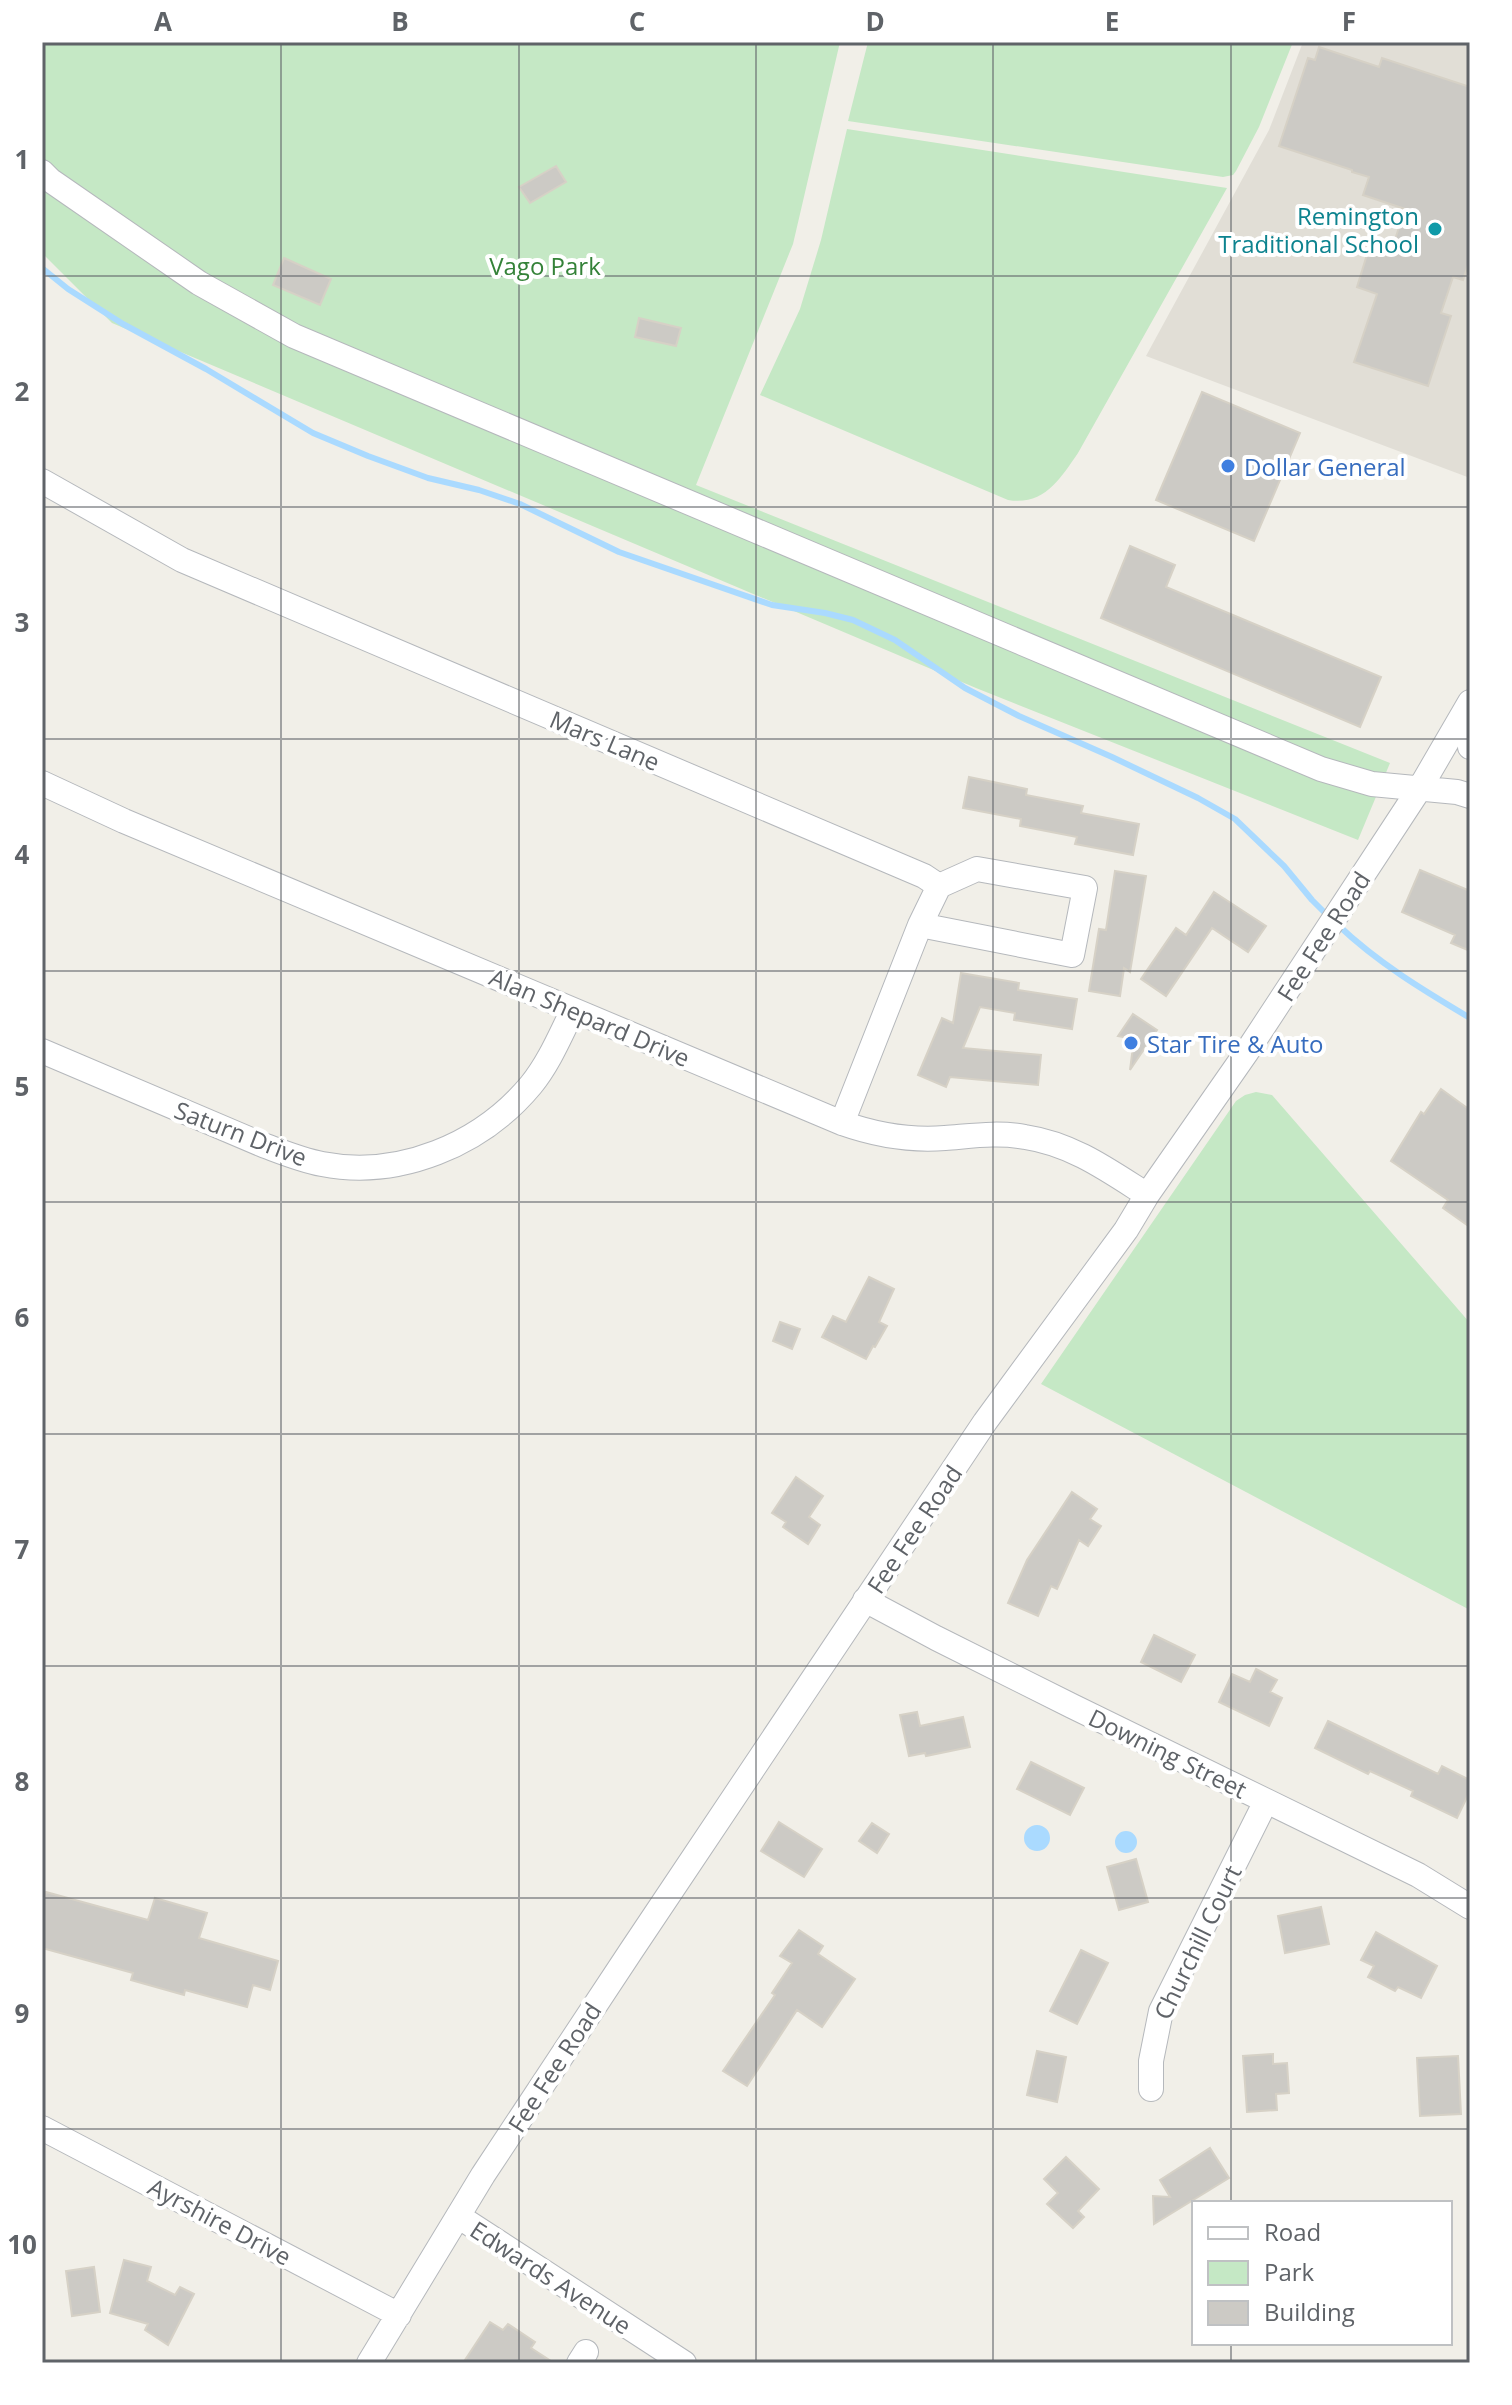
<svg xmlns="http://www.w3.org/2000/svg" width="1512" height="2405" font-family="'Open Sans',sans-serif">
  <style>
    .education { fill: #e1ded6 }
    .green { fill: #c5e8c5 }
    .water { fill: #aadaff }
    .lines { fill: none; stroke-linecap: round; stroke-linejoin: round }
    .stream { stroke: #aadaff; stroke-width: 6 }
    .building { fill: #cccac5; stroke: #d6d1c6; stroke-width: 2 }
    .minor-casing { stroke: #b5b8bc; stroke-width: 26 }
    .minor { stroke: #fff; stroke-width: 24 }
    .grid { fill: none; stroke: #5f6368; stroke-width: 2; stroke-opacity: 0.55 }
    .culture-dot { fill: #0f9aa8; stroke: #fff; stroke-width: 3 }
    .shop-dot { fill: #3f7fe0; stroke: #fff; stroke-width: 3 }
    .labels { text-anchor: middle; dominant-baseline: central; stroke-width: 8; stroke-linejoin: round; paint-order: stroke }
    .culture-label { font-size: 24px; fill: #0d838f; stroke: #fff; text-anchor: end }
    .park-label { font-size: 24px; fill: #348238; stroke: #fff }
    .shop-label { font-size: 24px; fill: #366cbe; stroke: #fff; text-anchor: start }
    .street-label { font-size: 24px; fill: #5f6368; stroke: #fff }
    .neatline { fill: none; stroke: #5f6368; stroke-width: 3 }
    .grid-label { font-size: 26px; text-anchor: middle; font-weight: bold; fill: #5f6368 }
  </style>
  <rect width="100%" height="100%" fill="#f1efe8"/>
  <!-- education -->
  <path class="education" d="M 1303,42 L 1470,42 L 1470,478 L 1146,356 L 1269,130 Z"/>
  <!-- green -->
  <path class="green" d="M 42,42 L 840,42 L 793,244 L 696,485 L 1390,763 L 1358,840 L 976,688 L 112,323 L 42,253 Z
    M 868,42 L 1293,42 L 1259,127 L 1236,171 L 1233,175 L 1223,177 L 848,121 Z
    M 847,129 L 1227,188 L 1078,453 C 1060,479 1044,506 1008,500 L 760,395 L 800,309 L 821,240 Z
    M 1256,1092 L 1272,1095 L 1470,1323 L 1470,1610 L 1041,1384 L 1236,1101 L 1245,1095 Z"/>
  <!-- water -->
  <path class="water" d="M1024 1838a13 13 0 1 1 26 0a13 13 0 1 1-26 0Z
    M1115 1842a11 11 0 1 1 22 0a11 11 0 1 1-22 0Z"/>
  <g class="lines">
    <!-- stream -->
    <path class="stream" d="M 42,268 L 68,289 L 123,324 L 206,369 L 313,433 L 368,456 L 428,478 L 479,490 L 520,504 L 619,552 L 772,605 L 825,613 L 853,620 L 895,640 L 965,688 L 1019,716 L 1112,757 L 1198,798 L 1235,819 L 1284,866 L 1312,900 L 1330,918
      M 1338,925 C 1378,963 1423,990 1470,1018"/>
  </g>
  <!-- building -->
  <path class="building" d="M 1319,47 L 1379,67 L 1382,58 L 1470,87 L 1470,259 L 1463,280 L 1453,277 L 1441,313 L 1451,316 L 1428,386 L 1354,362 L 1377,294 L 1357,287 L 1369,248 L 1390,255 L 1405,209 L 1363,195 L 1369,177 L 1352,172 L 1352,170 L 1279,146 L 1308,58 L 1315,60 Z
    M 556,166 L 566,182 L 530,203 L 519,187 Z
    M 284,258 L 331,279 L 320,305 L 273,285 Z
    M 639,318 L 681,328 L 676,346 L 635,337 Z
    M 1202,392 L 1300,433 L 1254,541 L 1156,500 Z
    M 1130,546 L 1175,565 L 1166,587 L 1381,677 L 1360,727 L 1101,618 Z
    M 969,777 L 1027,789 L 1026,795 L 1083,806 L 1081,813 L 1139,824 L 1133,855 L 1075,844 L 1077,837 L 1020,826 L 1021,819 L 963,808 Z
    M 1420,870 L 1470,891 L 1470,951 L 1451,943 L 1455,935 L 1402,912 Z
    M 1115,871 L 1146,876 L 1130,972 L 1124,968 L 1120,996 L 1089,991 L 1099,929 L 1106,930 Z
    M 1214,892 L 1266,926 L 1248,952 L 1212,928 L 1166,996 L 1141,979 L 1176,928 L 1186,935 Z
    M 961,973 L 1019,983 L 1018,990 L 1077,999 L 1072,1029 L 1014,1020 L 1015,1013 L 980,1007 L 963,1048 L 1041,1055 L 1038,1085 L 950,1077 L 946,1087 L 918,1075 L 942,1018 L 953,1023 Z
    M 1133,1014 L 1157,1030 L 1130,1070 L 1134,1039 L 1118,1036 Z
    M 1441,1089 L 1470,1110 L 1470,1227 L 1443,1208 L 1448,1200 L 1391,1161 L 1421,1112 L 1424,1114 Z
    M 869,1277 L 894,1289 L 879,1322 L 887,1326 L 875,1347 L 873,1346 L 866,1359 L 822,1337 L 833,1316 L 846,1322 Z
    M 780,1322 L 800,1329 L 792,1349 L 773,1341 Z
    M 796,1477 L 823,1496 L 809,1517 L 820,1525 L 808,1544 L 783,1527 L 786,1522 L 772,1513 Z
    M 1072,1492 L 1097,1509 L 1090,1519 L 1101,1526 L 1088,1546 L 1079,1540 L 1057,1589 L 1051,1586 L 1038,1616 L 1008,1603 L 1027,1560 Z
    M 1154,1635 L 1195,1655 L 1181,1682 L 1141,1662 Z
    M 1256,1669 L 1277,1680 L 1270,1692 L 1282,1698 L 1269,1726 L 1219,1702 L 1232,1674 L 1250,1682 Z
    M 917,1712 L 920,1726 L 963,1717 L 970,1747 L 926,1756 L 925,1753 L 909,1756 L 900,1715 Z
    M 1328,1721 L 1438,1774 L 1442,1766 L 1470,1780 L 1470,1791 L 1457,1818 L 1411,1796 L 1413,1791 L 1370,1771 L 1368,1774 L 1315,1748 Z
    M 1031,1762 L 1084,1788 L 1070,1815 L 1017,1789 Z
    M 779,1822 L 822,1849 L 804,1877 L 761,1851 Z
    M 872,1823 L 889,1834 L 877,1853 L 859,1841 Z
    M 1136,1859 L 1148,1902 L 1119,1910 L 1107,1867 Z
    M 46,1892 L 148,1920 L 155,1898 L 207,1913 L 199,1938 L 278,1961 L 270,1990 L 253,1985 L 247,2007 L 185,1990 L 184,1995 L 131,1980 L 133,1973 L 42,1948 L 42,1906 Z
    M 1321,1907 L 1329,1944 L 1285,1953 L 1278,1916 Z
    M 799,1930 L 823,1946 L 818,1954 L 855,1979 L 822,2027 L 797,2010 L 747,2086 L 723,2071 L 775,1995 L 772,1993 L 792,1963 L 780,1956 Z
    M 1376,1932 L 1437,1966 L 1421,1998 L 1398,1987 L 1395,1991 L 1368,1977 L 1374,1966 L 1361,1960 Z
    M 1081,1950 L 1108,1963 L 1077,2024 L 1050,2011 Z
    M 1037,2051 L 1066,2057 L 1057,2102 L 1027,2095 Z
    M 1273,2054 L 1273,2064 L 1287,2063 L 1289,2093 L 1276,2094 L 1277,2110 L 1247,2112 L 1243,2056 Z
    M 1458,2056 L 1461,2114 L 1420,2116 L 1417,2058 Z
    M 1210,2148 L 1229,2178 L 1154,2224 L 1153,2196 L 1170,2197 L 1160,2180 Z
    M 1066,2157 L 1099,2189 L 1078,2211 L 1084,2217 L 1073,2228 L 1047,2204 L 1058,2193 L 1044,2179 Z
    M 124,2260 L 151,2267 L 147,2281 L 175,2295 L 180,2287 L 194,2294 L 168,2345 L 145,2330 L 148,2324 L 110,2313 Z
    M 94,2267 L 100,2312 L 72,2316 L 66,2271 Z
    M 490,2322 L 503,2330 L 508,2324 L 535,2342 L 531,2348 L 554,2363 L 463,2363 Z"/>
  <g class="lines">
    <defs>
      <path id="minor" d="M 42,172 L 50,180 L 199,283 L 294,336 L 1321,769 L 1372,784 L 1457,792 L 1470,796
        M 42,481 L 182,560 L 924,876 L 939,886 L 920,925 L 842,1123
        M 1470,706 L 1470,747
        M 42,783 L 124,821 L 842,1123 C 876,1135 908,1141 945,1138 C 972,1136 998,1132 1025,1137 C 1072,1144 1108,1170 1147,1195
        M 920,925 L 1072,955 L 1085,888 L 977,869 L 939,886
        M 42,1051 L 263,1145 C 282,1152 301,1160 322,1164 C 399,1179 481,1145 531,1085 C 549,1063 560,1036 573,1010
        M 865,1600 L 936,1638 L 1072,1706 L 1418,1875 L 1470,1907
        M 1151,2089 L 1151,2061 L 1161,2011 L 1266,1801
        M 42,2128 L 399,2315
        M 458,2216 L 684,2363
        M 369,2363 L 483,2175 L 631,1951 L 985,1422 L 1126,1230 L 1147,1195 L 1246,1053 L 1420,788 L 1470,702
        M 579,2363 L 586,2352"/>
    </defs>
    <!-- minor casing -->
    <use href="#minor" class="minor-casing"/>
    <!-- minor -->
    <use href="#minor" class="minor"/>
  </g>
  <!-- grid -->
  <path class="grid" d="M 281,42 L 281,2363M 519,42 L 519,2363M 756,42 L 756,2363M 993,42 L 993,2363M 1231,42 L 1231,2203M 42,276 L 1470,276M 42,507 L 1470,507M 42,739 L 1470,739M 42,971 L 1470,971M 42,1202 L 1470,1202M 42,1434 L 1470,1434M 42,1666 L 1470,1666M 42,1898 L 1470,1898M 42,2129 L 1470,2129M 1231,2343 L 1231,2363"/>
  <!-- markers -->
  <circle class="culture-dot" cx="1435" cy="229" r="8"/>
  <g class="shop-dot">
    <circle cx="1228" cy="466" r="8"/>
    <circle cx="1131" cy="1043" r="8"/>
  </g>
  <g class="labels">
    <!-- culture labels -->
    <g class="culture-label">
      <text x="1419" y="215">Remington<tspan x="1419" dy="28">Traditional School</tspan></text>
    </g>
    <!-- park labels -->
    <g class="park-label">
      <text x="545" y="265">Vago Park</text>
    </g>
    <!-- shop labels -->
    <g class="shop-label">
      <text x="1244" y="466">Dollar General</text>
      <text x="1147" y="1043">Star Tire &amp; Auto</text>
    </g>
    <!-- street labels -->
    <g class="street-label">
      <text transform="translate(605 740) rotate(23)">Mars Lane</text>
      <text transform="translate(1323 936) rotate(-57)">Fee Fee Road</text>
      <text transform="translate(590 1017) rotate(23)">Alan Shepard Drive</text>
      <text transform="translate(241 1133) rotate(21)">Saturn Drive</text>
      <text transform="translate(914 1529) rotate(-56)">Fee Fee Road</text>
      <text transform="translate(1168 1753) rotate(26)">Downing Street</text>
      <text transform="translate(1197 1942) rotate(-64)">Churchill Court</text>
      <text transform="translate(554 2067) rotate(-57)">Fee Fee Road</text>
      <text transform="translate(220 2221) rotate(28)">Ayrshire Drive</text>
      <text transform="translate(551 2277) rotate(33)">Edwards Avenue</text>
    </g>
  </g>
  <!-- border -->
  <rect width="1512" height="2405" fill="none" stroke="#ffffff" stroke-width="88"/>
  <!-- legend -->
  <rect x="1192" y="2201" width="260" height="144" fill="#ffffff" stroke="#bfc1c3" stroke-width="2"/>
  <rect x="1208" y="2227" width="40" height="12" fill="#ffffff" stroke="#bfc1c3" stroke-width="2"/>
  <text x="1264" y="2241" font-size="24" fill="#5f6368">Road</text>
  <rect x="1208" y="2261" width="40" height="24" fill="#c5e8c5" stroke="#bfc1c3" stroke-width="2"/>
  <text x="1264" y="2281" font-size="24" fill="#5f6368">Park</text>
  <rect x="1208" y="2301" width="40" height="24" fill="#cccac5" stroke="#bfc1c3" stroke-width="2"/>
  <text x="1264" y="2321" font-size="24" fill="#5f6368">Building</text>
  <rect x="44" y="44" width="1424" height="2317" class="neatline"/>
  <g class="grid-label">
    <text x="163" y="31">A</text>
    <text x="400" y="31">B</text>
    <text x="637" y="31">C</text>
    <text x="875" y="31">D</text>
    <text x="1112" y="31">E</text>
    <text x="1349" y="31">F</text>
    <text x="22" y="169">1</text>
    <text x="22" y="401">2</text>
    <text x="22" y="632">3</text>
    <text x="22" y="864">4</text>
    <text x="22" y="1096">5</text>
    <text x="22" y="1327">6</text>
    <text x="22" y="1559">7</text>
    <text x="22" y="1791">8</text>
    <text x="22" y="2023">9</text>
    <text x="22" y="2254">10</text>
  </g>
</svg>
